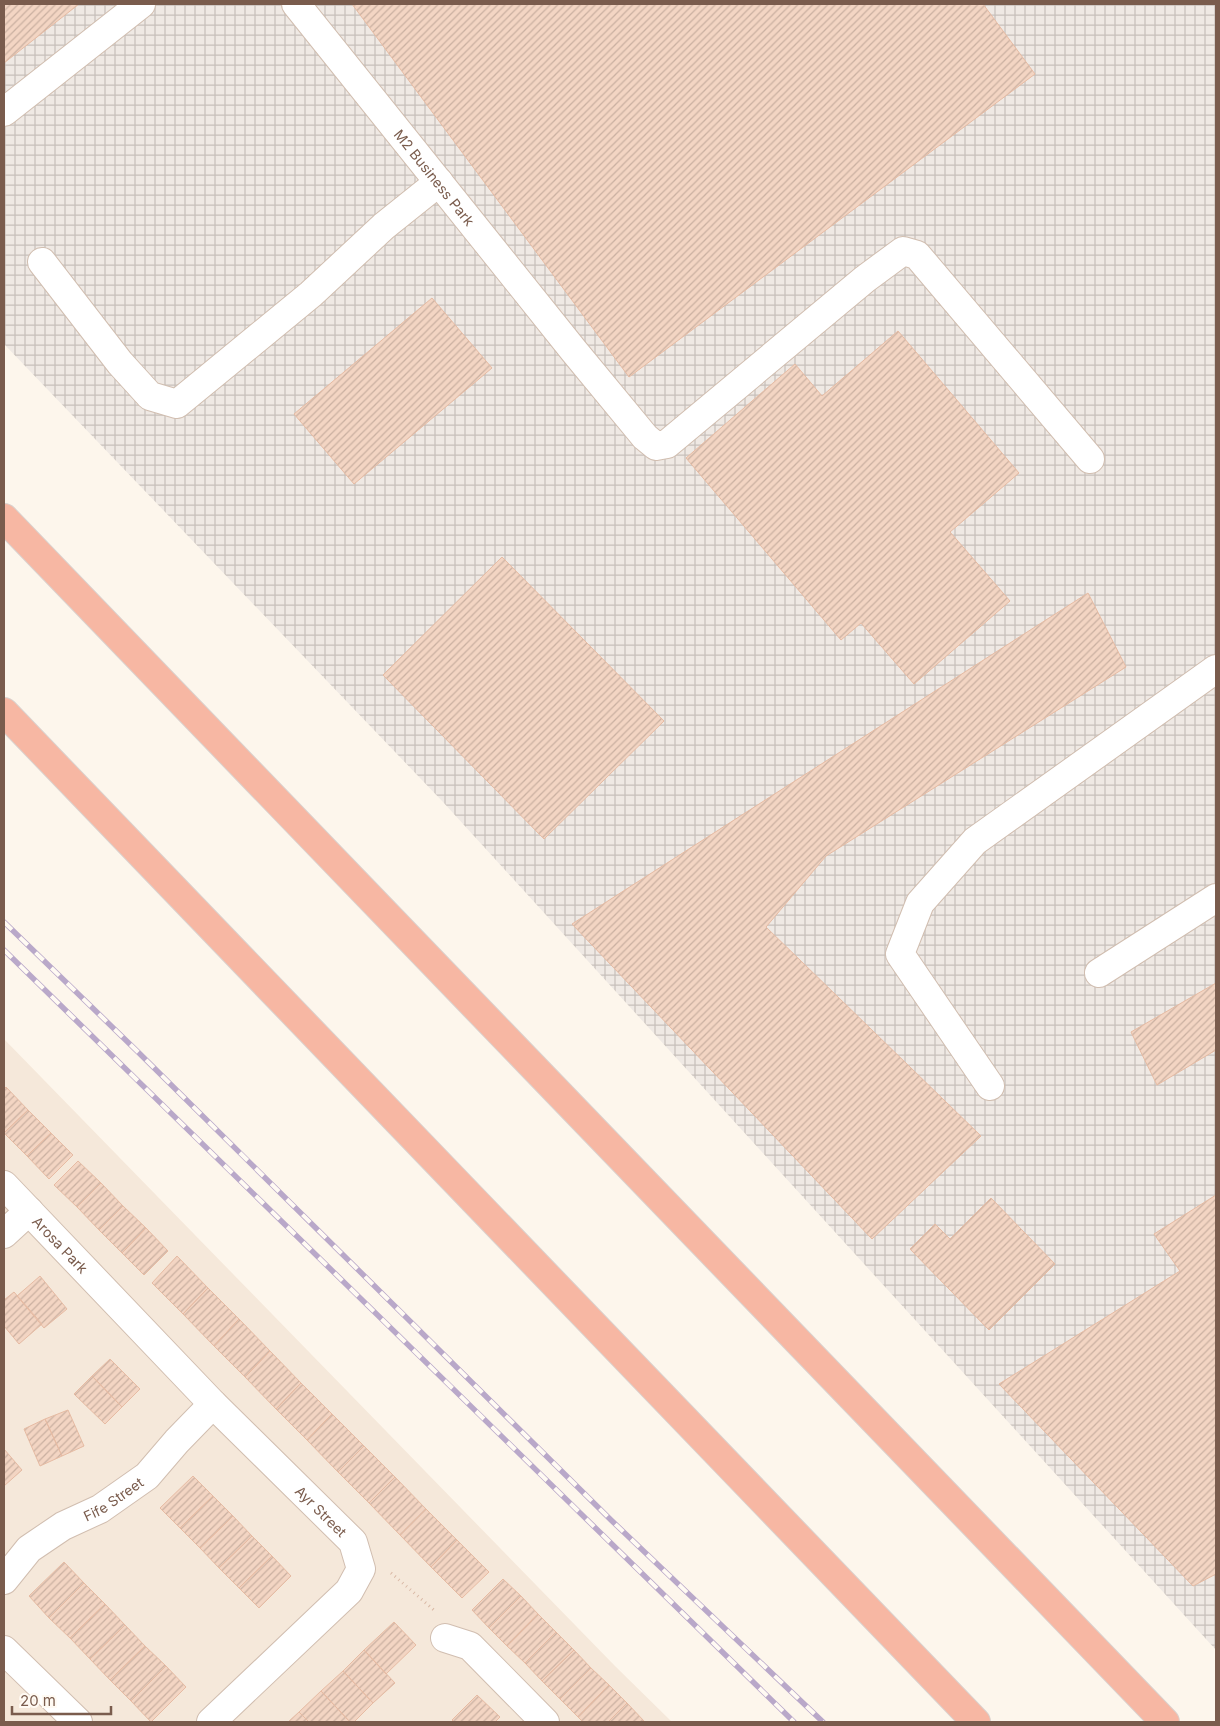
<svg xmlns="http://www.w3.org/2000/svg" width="1220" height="1726" font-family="Inter,sans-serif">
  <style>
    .residential { fill: #f5e8da }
    .industrial { fill: url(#industrial-grid) }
    .building { fill: url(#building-hatch); stroke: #e6bba3 }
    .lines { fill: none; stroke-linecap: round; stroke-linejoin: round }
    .minor-casing { stroke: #d1beb0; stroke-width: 30 }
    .highway-casing { stroke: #dad1cd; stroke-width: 30 }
    .path { stroke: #d9b8a5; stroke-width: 3; stroke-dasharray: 1 4; stroke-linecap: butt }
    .minor { stroke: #fff; stroke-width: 28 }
    .highway { stroke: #f7b7a3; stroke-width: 28 }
    .rail-casing { stroke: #b9a8c9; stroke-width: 5.5 }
    .rail { stroke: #fffaf3; stroke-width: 4; stroke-dasharray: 11; stroke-linecap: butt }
    .labels { text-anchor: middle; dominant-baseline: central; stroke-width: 4; stroke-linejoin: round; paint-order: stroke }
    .street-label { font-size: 14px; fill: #7a5c4d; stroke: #fffaf3 }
  </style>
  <defs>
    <pattern id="industrial-grid" width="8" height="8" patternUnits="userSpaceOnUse" patternTransform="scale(1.25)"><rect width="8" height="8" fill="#efe9e4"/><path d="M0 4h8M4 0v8" fill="none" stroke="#c7c0bb"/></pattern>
    <pattern id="building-hatch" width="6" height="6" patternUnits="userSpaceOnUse" patternTransform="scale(1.25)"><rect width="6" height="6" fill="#f3d5c3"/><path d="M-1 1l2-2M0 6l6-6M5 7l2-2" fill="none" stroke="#cab0a1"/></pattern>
  </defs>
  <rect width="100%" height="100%" fill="#fdf6ec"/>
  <!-- residential -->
  <path class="residential" d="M 4,1039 L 615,1666 L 672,1722 L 4,1722 Z"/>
  <!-- industrial -->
  <path class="industrial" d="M 4,4 L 1216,4 L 1216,1650 L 443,802 L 4,344 Z"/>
  <!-- building -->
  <path class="building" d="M 4,4 L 79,4 L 4,63 Z
    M 352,4 L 983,4 L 1035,74 L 629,377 Z
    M 432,298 L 492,368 L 354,484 L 294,414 Z
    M 898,331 L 1019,473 L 950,532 L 1010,601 L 914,684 L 861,623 L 841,640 L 686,458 L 795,364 L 822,396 Z
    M 502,557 L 664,721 L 544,839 L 383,675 Z
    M 1088,593 L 1126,667 L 826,856 L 766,927 L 981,1136 L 872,1239 L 572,924 Z
    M 1216,983 L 1216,1050 L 1157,1085 L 1131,1032 Z
    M 6,1087 L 28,1110 L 4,1133 L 4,1089 Z
    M 28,1110 L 51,1133 L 27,1156 L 4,1133 Z
    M 51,1133 L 73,1155 L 49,1179 L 27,1156 Z
    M 78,1161 L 101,1183 L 77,1207 L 54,1185 Z
    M 101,1183 L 123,1206 L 99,1230 L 77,1207 Z
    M 1216,1195 L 1216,1574 L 1193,1586 L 999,1384 L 1180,1271 L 1154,1234 Z
    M 991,1198 L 1055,1264 L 989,1330 L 910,1249 L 935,1224 L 950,1239 Z
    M 123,1206 L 146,1228 L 122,1253 L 99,1230 Z
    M 146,1228 L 168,1251 L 144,1275 L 122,1253 Z
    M 177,1256 L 208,1288 L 183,1314 L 152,1283 Z
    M 40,1276 L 67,1309 L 44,1328 L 17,1296 Z
    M 208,1288 L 239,1319 L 214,1346 L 183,1314 Z
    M 14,1292 L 42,1324 L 19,1344 L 4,1326 L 4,1300 Z
    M 239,1319 L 270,1351 L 245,1377 L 214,1346 Z
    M 270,1351 L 301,1383 L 276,1409 L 245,1377 Z
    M 110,1359 L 140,1389 L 122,1407 L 92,1376 Z
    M 92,1376 L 122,1407 L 105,1424 L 74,1394 Z
    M 301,1383 L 332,1414 L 307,1440 L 276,1409 Z
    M 68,1410 L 84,1446 L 62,1456 L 45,1419 Z
    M 332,1414 L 364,1446 L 338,1472 L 307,1440 Z
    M 45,1419 L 62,1456 L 40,1466 L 24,1429 Z
    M 364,1446 L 395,1477 L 369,1503 L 338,1472 Z
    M 4,1449 L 22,1470 L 4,1486 Z
    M 193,1476 L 213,1496 L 180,1528 L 160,1508 Z
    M 395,1477 L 426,1509 L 400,1535 L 369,1503 Z
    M 213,1496 L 233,1516 L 200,1548 L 180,1528 Z
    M 426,1509 L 457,1540 L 431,1567 L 400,1535 Z
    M 233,1516 L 252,1536 L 219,1568 L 200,1548 Z
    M 252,1536 L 272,1556 L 239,1588 L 219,1568 Z
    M 457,1540 L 489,1572 L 462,1598 L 431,1567 Z
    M 272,1556 L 291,1576 L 259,1608 L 239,1588 Z
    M 64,1562 L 84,1583 L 49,1618 L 29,1596 Z
    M 503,1579 L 521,1596 L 489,1628 L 472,1610 Z
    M 84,1583 L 105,1604 L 70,1638 L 49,1618 Z
    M 521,1596 L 538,1614 L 507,1646 L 489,1628 Z
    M 105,1604 L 125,1625 L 90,1659 L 70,1638 Z
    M 538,1614 L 556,1632 L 525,1663 L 507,1646 Z
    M 394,1622 L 416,1645 L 386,1674 L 364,1650 Z
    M 125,1625 L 145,1646 L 110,1680 L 90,1659 Z
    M 556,1632 L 574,1650 L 542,1681 L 525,1663 Z
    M 145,1646 L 166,1666 L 131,1701 L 110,1680 Z
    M 364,1650 L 395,1683 L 373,1703 L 343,1671 Z
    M 574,1650 L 591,1668 L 560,1699 L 542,1681 Z
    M 166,1666 L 186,1687 L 151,1722 L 131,1701 Z
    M 591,1668 L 609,1685 L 578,1717 L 560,1699 Z
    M 343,1671 L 373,1703 L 354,1722 L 350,1722 L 321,1691 Z
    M 609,1685 L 627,1703 L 608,1722 L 583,1722 L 578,1717 Z
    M 321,1691 L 350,1722 L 309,1722 L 299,1712 Z
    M 477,1695 L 500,1717 L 495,1722 L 454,1722 L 452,1720 Z
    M 627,1703 L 644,1721 L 643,1722 L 608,1722 Z
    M 299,1712 L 309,1722 L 288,1722 Z"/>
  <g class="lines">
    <defs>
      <g id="minor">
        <path id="s1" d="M 296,4 L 574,351 L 645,437 L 656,446 L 667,444 L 865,279 L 903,251 L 917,255 L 1090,459"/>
        <path d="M 4,112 L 141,4"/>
        <path d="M 42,262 L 120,363 L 150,396 L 177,404 L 311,294 L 384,226 L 439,182"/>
        <path d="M 1099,973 L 1216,898"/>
        <path d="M 990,1086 L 900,954 L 920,903 L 975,841 L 1216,669"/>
        <path id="s2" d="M 4,1185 L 213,1404 L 353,1542 L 361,1569 L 349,1591 L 211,1722"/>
        <path d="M 4,1234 L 29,1211"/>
        <path id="s3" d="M 4,1580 L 29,1549 L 63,1526 L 100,1509 L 147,1476 L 177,1441 L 213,1404"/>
        <path d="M 445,1638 L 470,1646 L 545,1722"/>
        <path d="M 4,1650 L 78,1722"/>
      </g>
      <path id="highway" d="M 4,518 L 1165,1722
        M 4,712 L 976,1722"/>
    </defs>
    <!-- minor casing -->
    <use href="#minor" class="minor-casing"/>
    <!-- highway casing -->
    <use href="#highway" class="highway-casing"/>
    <!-- path -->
    <path class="path" d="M 391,1573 L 434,1610"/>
    <!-- minor -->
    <use href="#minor" class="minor"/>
    <!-- highway -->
    <use href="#highway" class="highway"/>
    <defs>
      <path id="rail" d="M 4,922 L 138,1052 L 611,1520 L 823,1722
        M 4,950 L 794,1722"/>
    </defs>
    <!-- rail casing -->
    <use href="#rail" class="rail-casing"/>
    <!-- rail -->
    <use href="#rail" class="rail"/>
  </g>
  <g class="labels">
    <!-- street labels -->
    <g class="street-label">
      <text stroke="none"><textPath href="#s1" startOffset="222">M2 Business Park</textPath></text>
      <text stroke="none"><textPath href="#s2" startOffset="82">Arosa Park</textPath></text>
      <text stroke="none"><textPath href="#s3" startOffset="138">Fife Street</textPath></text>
      <text stroke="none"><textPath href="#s2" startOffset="455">Ayr Street</textPath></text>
    </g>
  </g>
  <!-- border -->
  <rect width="1220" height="1726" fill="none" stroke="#7a5c4d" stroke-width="10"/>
  <!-- scale -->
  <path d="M12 1706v8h99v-8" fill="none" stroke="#7a5c4d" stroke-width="2.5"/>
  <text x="20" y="1706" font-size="15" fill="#7a5c4d" stroke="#fffaf3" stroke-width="4" paint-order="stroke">20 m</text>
</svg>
